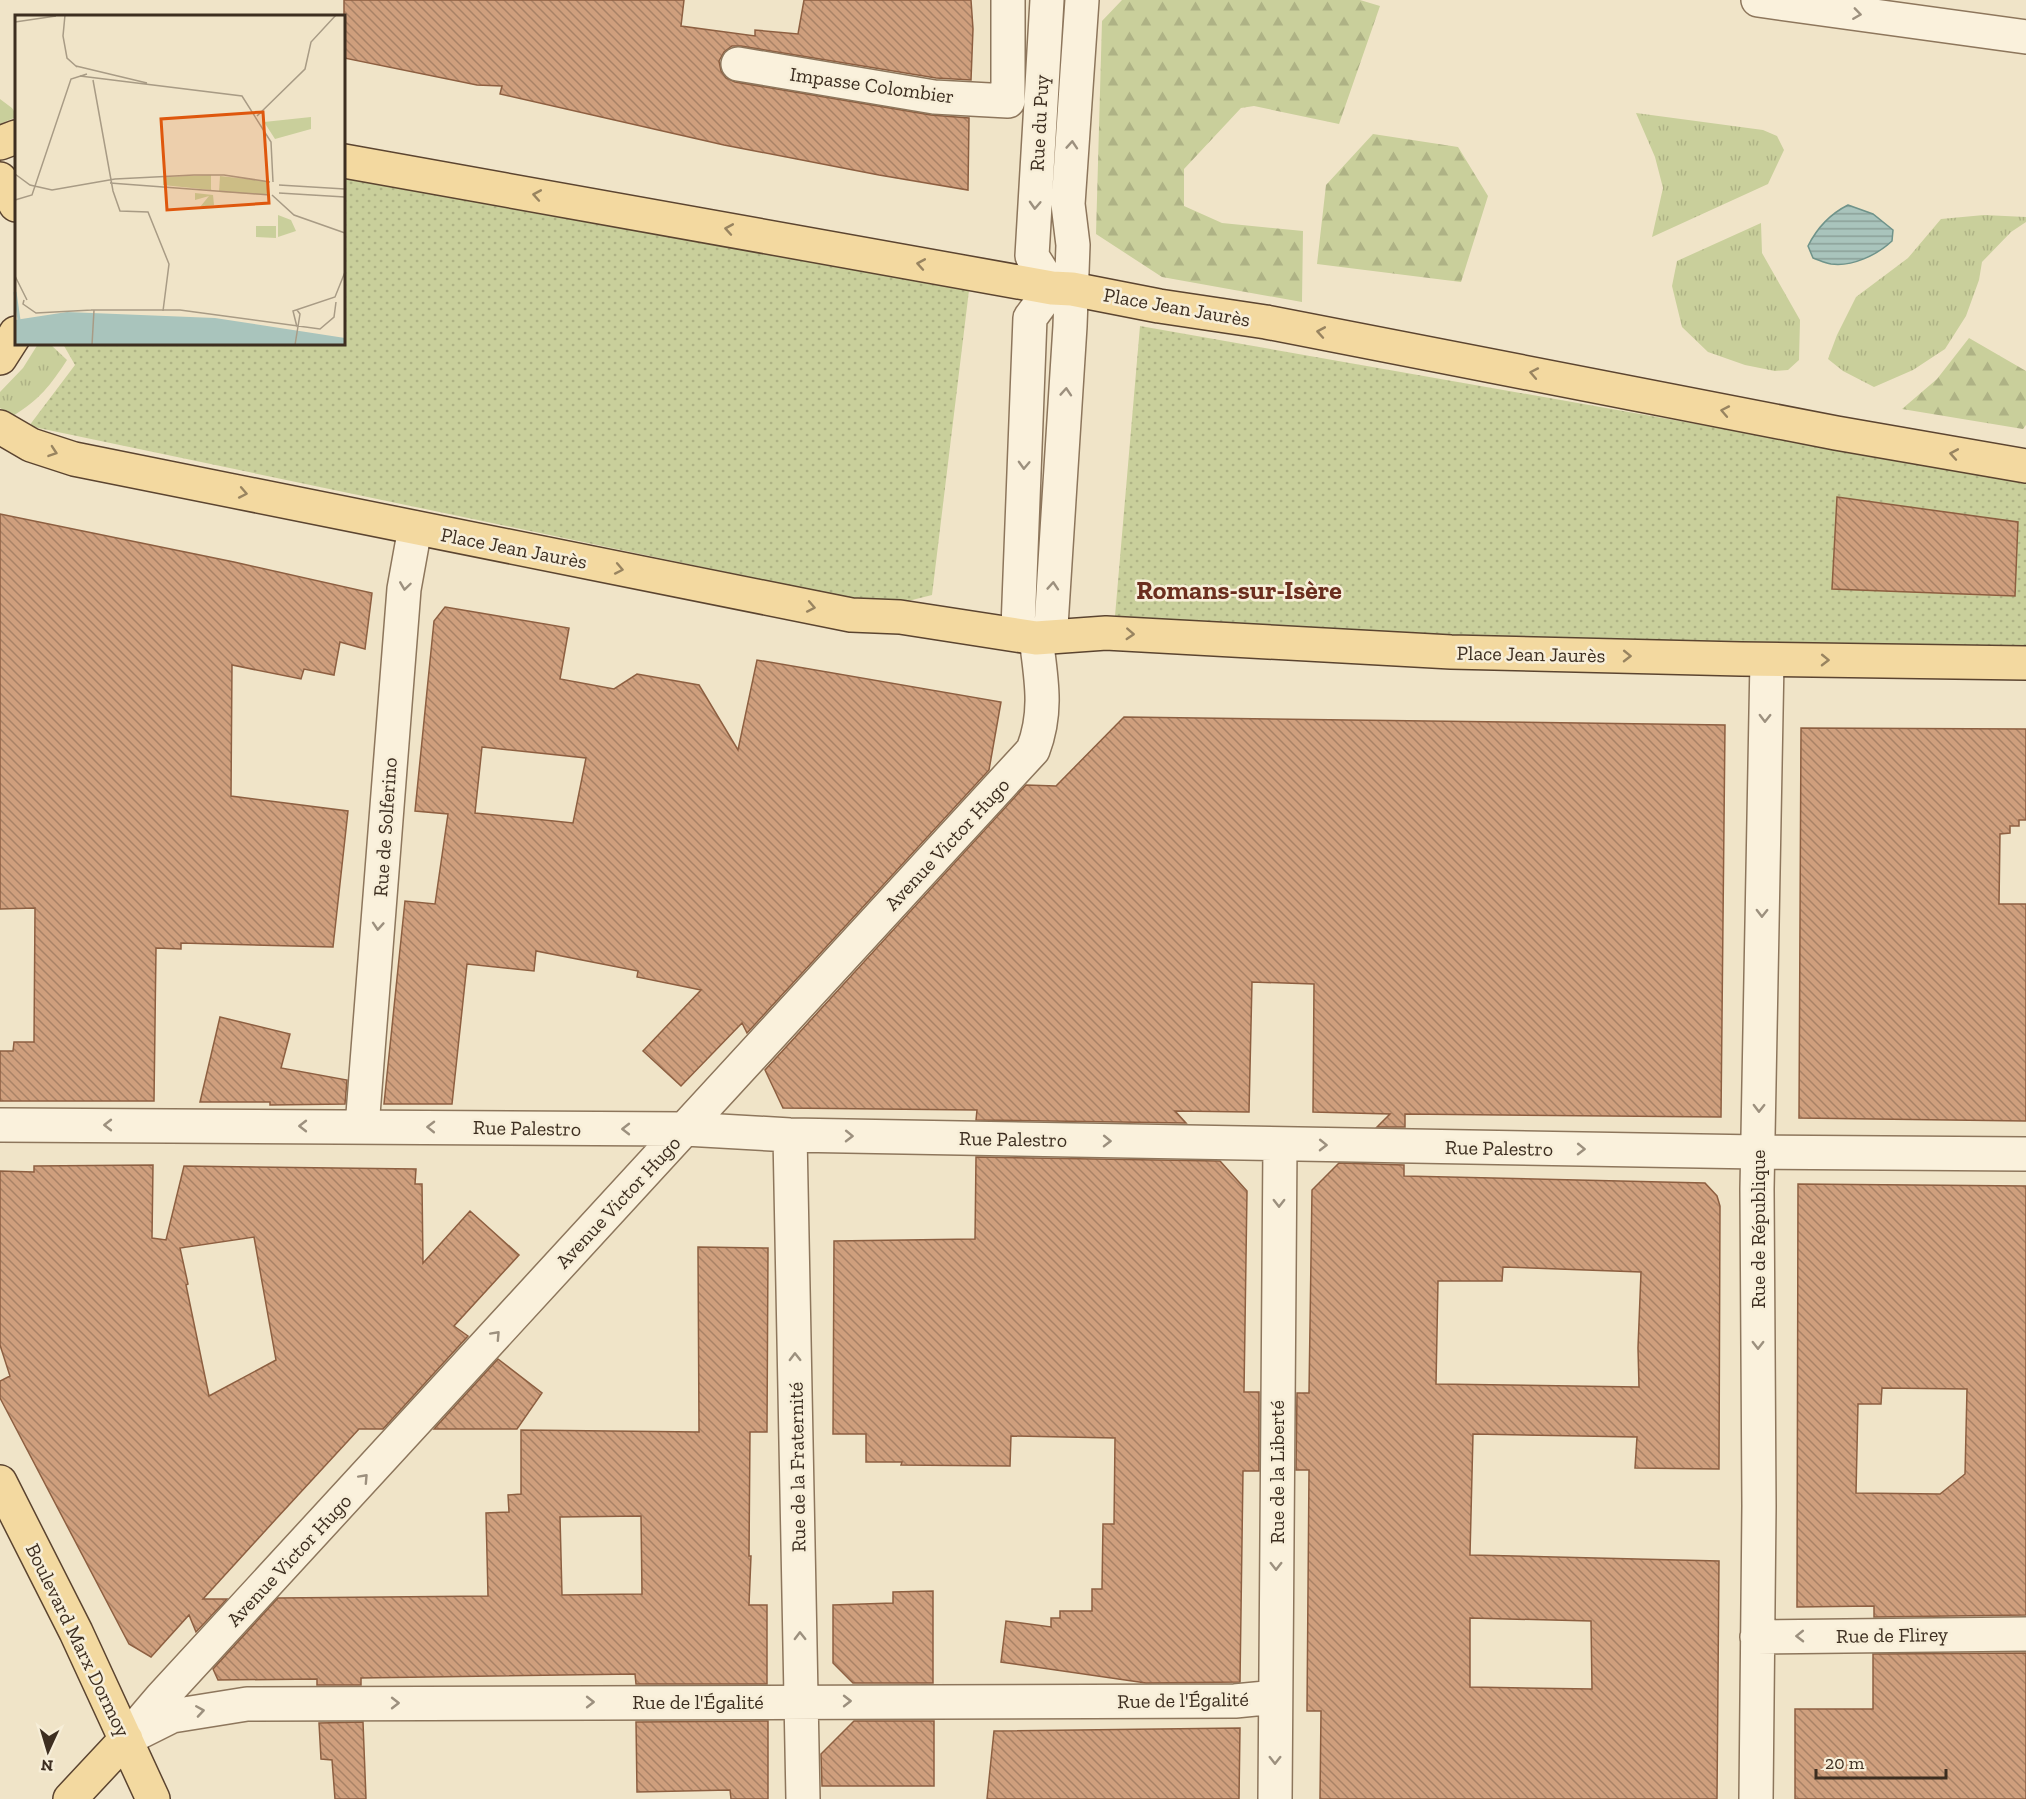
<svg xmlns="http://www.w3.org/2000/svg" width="2026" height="1799" font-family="'Zilla Slab',serif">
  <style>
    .grass { fill: url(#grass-tufts) }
    .forest { fill: url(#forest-firs) }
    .park { fill: url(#park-dots) }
    .water { fill: url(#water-rules); stroke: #6f938a; stroke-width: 1.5 }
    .building { fill: url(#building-back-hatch); stroke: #8d5f41; stroke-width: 1.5; fill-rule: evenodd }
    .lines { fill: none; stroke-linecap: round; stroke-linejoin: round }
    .minor-casing { stroke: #8d765c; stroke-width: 36 }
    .major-casing { stroke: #5b4430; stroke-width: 36 }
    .minor { stroke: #faf1dc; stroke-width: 33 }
    .major { stroke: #f3d9a0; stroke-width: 33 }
    .oneway { stroke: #9c907e }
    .oneway2 { stroke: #988460 }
    .labels { text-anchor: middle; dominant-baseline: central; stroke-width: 5; stroke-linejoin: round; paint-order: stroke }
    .street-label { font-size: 20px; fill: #3d2e20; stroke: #f7eed8 }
    .district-label { font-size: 26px; font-weight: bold; fill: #6b2e1e; stroke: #f7eed8 }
    .inset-river { fill: none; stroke: #a9c4bc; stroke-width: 3 }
    .inset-road { fill: none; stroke: #a89b85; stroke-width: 1.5 }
    .view { fill: #df570d; fill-opacity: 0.15; stroke: #df570d; stroke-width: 3 }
    .inset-edge { fill: none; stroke: #3d2e20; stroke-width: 3 }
  </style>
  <defs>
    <pattern id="grass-tufts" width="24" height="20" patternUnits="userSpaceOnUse" patternTransform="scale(1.5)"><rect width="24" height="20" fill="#c9cf9b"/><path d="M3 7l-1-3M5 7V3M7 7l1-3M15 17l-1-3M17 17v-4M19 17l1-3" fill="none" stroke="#aeb285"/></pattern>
    <pattern id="forest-firs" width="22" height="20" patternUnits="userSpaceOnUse" patternTransform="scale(1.5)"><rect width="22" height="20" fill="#c9cf9b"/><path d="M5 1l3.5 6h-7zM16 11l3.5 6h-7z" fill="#aeb285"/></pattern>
    <pattern id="park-dots" width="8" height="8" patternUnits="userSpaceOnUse" patternTransform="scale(1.5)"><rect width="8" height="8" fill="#c9cf9b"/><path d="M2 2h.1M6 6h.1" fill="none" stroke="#aeb285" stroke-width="1.8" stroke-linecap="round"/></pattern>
    <pattern id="water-rules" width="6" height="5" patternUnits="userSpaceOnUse" patternTransform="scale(1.5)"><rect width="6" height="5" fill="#a9c4bc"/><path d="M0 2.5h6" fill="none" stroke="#8ba098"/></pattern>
    <pattern id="building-back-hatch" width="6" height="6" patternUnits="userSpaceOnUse" patternTransform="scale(1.5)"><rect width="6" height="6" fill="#cf9f7d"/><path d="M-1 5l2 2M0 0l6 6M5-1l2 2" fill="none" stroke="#a98266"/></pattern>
  </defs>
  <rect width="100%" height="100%" fill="#f0e4c8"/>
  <!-- grass -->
  <path class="grass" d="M 0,99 L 12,108 L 16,114 L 14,118 L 0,124 Z
    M 1636,113 L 1763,130 L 1777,136 L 1784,150 L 1768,184 L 1652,237 L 1663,188 L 1655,157 Z
    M 1984,215 L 2026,217 L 2026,222 L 2011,232 L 1982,262 L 1979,280 L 1966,316 L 1945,349 L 1913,370 L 1874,387 L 1843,371 L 1828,359 L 1837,335 L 1856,297 L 1908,258 L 1941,219 Z
    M 1761,223 L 1762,253 L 1800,320 L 1799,360 L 1788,370 L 1775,371 L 1745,365 L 1708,352 L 1682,327 L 1672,286 L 1677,261 Z
    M 38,344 L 50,344 L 67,360 C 50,386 40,399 13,416 L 0,408 L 0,392 L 23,368 Z"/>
  <!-- forest -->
  <path class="forest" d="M 1122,0 L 1360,0 L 1380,6 L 1339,124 L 1254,106 L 1241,108 L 1184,169 L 1184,206 L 1222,223 L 1303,231 L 1302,302 L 1162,277 L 1096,234 L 1102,21 Z
    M 1373,134 L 1458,147 L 1488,196 L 1461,282 L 1317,264 L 1326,185 Z
    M 1969,338 L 2026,371 L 2026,425 L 2023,429 L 1902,409 L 1937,379 Z"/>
  <!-- park -->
  <path class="park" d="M 344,174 L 970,282 L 932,595 L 888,606 L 29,426 L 75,365 L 63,344 L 344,344 Z
    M 1140,326 L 2026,482 L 2026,651 L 1452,638 L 1115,616 Z"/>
  <!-- water -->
  <path class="water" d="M 1848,205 L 1873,214 L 1893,230 L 1892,241 C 1877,255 1852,267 1831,264 C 1825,263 1819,260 1813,258 L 1808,246 C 1817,228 1830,214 1848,205 Z"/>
  <!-- building -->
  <path class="building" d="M 344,0 L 684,0 L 681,26 L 755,36 L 755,30 L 798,34 L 804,0 L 971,0 L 973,29 L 971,80 L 936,78 L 741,46 L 732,46 L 724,52 L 719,61 L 721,71 L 726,78 L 735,82 L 931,115 L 969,118 L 968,190 L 879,175 L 724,145 L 500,94 L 502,86 L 477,85 L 344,58 Z
    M 1837,497 L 2018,522 L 2015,596 L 1832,589 Z
    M 0,514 L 234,562 L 372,593 L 365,649 L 340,642 L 334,675 L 304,669 L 301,679 L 232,665 L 231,796 L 348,811 L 333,947 L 181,943 L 181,949 L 156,948 L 154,1101 L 0,1101 L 0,1051 L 13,1051 L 14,1042 L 34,1042 L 35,908 L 0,909 Z
    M 445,607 L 569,628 L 560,679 L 614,689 L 637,674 L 699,685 L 738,750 L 757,660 L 1001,702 L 989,770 L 747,1033 L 742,1023 L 681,1086 L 643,1051 L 701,990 L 637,977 L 638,971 L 536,951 L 534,971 L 467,964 L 452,1104 L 384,1104 L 405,901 L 435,904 L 448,814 L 415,811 L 434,621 ZM 482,747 L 586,758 L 573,823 L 475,813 Z
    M 1124,717 L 1725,725 L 1721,1117 L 1405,1114 L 1405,1127 L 1377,1127 L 1390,1114 L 1313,1112 L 1314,984 L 1252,982 L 1249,1112 L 1175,1111 L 1186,1123 L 976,1120 L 977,1110 L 783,1108 L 765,1070 L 1026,785 L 1056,786 Z
    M 1801,728 L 2026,729 L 2026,820 L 2019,820 L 2019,826 L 2010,826 L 2010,833 L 2000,834 L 1999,904 L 2026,904 L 2026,1121 L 1799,1118 Z
    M 220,1017 L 290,1034 L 281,1068 L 347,1080 L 345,1104 L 270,1105 L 270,1102 L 200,1102 Z
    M 976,1157 L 1220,1161 L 1247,1191 L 1244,1392 L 1259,1392 L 1259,1471 L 1243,1471 L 1240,1682 L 1146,1683 L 1001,1662 L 1006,1621 L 1051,1627 L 1051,1618 L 1060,1618 L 1060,1611 L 1092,1611 L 1092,1589 L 1102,1589 L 1103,1524 L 1114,1524 L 1115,1438 L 1011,1436 L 1010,1466 L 901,1465 L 902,1462 L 866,1462 L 866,1434 L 833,1434 L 834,1241 L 975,1239 Z
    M 1339,1163 L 1404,1165 L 1404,1176 L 1705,1183 L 1717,1196 L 1720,1206 L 1719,1469 L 1635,1468 L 1637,1437 L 1473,1434 L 1470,1555 L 1719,1561 L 1717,1799 L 1320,1799 L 1321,1711 L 1307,1711 L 1309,1470 L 1296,1470 L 1297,1393 L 1309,1393 L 1312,1190 ZM 1503,1267 L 1641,1272 L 1638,1348 L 1639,1387 L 1436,1384 L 1438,1281 L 1502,1281 ZM 1470,1618 L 1591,1621 L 1592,1689 L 1470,1687 Z
    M 153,1165 L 152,1238 L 166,1240 L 184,1166 L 416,1169 L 415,1184 L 422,1184 L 423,1263 L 470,1211 L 519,1255 L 454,1326 L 468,1336 L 383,1429 L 359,1429 L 276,1519 L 203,1599 L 227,1599 L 196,1632 L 189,1615 L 151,1657 L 129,1644 L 0,1398 L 0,1381 L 10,1376 L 0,1345 L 0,1171 L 34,1172 L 34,1166 ZM 254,1237 L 276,1360 L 209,1396 L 186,1285 L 188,1284 L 180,1248 Z
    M 1798,1184 L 2026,1186 L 2026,1615 L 1874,1617 L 1874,1606 L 1797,1607 ZM 1882,1388 L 1967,1389 L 1965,1474 L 1940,1494 L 1856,1493 L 1858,1404 L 1881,1404 Z
    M 698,1247 L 768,1248 L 767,1432 L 750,1432 L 749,1556 L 751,1556 L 749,1605 L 767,1605 L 767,1684 L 636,1684 L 635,1674 L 361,1678 L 361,1685 L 317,1685 L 317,1679 L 218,1680 L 213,1669 L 278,1598 L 488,1596 L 486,1513 L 509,1512 L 508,1495 L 521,1494 L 521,1430 L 699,1432 ZM 641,1516 L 642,1594 L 562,1595 L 560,1517 Z
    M 498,1359 L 542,1393 L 517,1429 L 434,1429 Z
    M 933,1591 L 933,1683 L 853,1683 L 833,1663 L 833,1605 L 893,1603 L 893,1592 Z
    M 2026,1653 L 2026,1799 L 1795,1799 L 1795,1709 L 1873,1709 L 1873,1654 Z
    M 768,1721 L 768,1799 L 731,1799 L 730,1790 L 637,1792 L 636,1722 Z
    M 854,1721 L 934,1721 L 934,1786 L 822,1786 L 821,1754 Z
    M 363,1722 L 366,1799 L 335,1799 L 332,1760 L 321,1759 L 319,1723 Z
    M 1240,1728 L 1239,1799 L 987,1799 L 994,1731 Z"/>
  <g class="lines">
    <defs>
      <path id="minor" d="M 1758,0 L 2026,37
        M 738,64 L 934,97 L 1008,101 L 1008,0
        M 1036,638 L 1018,628 L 1030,318 L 1052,288 L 1032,256 L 1047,0
        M 1036,638 L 1051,626 L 1070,326 L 1073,245 L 1068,204 L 1082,0
        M 0,1125 L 685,1129 L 790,1135 L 1758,1152 L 2026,1154
        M 362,1127 L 404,589 L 415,528
        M 790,1135 L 803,1799
        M 1757,1637 L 2026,1634
        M 136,1734 L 172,1716 L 247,1704 L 1235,1701 L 1275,1697
        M 126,1739 L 161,1698 L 1033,750 C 1048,711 1041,678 1036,638
        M 1275,1799 L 1280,1144
        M 1756,1799 L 1759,1506 L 1757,1189 L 1767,660"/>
      <path id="major" d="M 0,143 L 16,137
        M 344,161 L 1052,288 L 1072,289 L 1159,306 L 1266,322 L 1836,433 L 2026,466
        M 0,179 L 16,205
        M 0,358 L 16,333
        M 0,427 L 31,445 L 74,459 L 851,615 L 900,617 L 1036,638 L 1106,633 L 1451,652 L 1741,659 L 2026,663
        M 0,1482 L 76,1632 L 153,1799
        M 70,1799 L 126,1739"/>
    </defs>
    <!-- minor casing -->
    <use href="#minor" class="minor-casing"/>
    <!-- major casing -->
    <use href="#major" class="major-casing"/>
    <!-- minor -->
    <use href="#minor" class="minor"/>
    <!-- major -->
    <use href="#major" class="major"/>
  </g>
  <!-- one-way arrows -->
  <defs><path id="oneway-chevron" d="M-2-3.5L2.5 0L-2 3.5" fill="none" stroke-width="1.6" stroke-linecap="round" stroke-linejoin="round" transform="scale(1.5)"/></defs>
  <g class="oneway">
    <use href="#oneway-chevron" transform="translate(1857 14) rotate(8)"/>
    <use href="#oneway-chevron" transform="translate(1072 145) rotate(-86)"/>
    <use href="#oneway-chevron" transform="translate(1035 205) rotate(93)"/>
    <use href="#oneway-chevron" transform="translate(1066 392) rotate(-86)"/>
    <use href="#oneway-chevron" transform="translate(1024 465) rotate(92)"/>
    <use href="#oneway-chevron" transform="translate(405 586) rotate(98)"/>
    <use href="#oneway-chevron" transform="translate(1053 586) rotate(-86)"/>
    <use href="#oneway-chevron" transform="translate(1765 718) rotate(91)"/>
    <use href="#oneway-chevron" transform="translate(1762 913) rotate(91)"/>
    <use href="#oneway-chevron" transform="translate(378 926) rotate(94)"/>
    <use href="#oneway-chevron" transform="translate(1759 1108) rotate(91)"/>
    <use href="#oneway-chevron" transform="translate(108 1125) rotate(-180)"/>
    <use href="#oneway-chevron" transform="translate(303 1126) rotate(-180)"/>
    <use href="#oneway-chevron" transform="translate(431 1127) rotate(-179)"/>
    <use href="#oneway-chevron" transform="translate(626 1129) rotate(-180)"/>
    <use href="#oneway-chevron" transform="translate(849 1136) rotate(1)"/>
    <use href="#oneway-chevron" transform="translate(1107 1141) rotate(1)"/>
    <use href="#oneway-chevron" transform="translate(1323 1145) rotate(1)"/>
    <use href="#oneway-chevron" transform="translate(1581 1149) rotate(1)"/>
    <use href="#oneway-chevron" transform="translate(1279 1203) rotate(90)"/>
    <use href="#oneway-chevron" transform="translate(496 1335) rotate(-47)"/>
    <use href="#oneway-chevron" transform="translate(1758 1345) rotate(90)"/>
    <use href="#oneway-chevron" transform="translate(795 1357) rotate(-91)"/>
    <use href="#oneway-chevron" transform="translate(364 1478) rotate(-47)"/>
    <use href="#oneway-chevron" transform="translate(1276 1566) rotate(90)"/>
    <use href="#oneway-chevron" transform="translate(800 1636) rotate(-91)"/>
    <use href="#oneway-chevron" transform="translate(1800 1636) rotate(179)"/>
    <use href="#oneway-chevron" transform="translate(847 1701)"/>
    <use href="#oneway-chevron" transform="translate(590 1702)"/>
    <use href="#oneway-chevron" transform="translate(395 1703)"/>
    <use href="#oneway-chevron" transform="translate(200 1711) rotate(-9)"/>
    <use href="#oneway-chevron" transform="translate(1275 1760) rotate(90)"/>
  </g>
  <g class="oneway2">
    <use href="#oneway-chevron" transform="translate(537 195) rotate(-170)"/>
    <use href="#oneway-chevron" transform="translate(729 229) rotate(-170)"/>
    <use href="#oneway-chevron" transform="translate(921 264) rotate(-170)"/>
    <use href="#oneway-chevron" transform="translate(1321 332) rotate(-170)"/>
    <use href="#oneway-chevron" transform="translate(1534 373) rotate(-169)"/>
    <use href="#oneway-chevron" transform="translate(1725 411) rotate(-169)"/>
    <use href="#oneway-chevron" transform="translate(53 452) rotate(19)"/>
    <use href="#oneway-chevron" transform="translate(1954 454) rotate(-170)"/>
    <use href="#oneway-chevron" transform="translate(243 493) rotate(11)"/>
    <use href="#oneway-chevron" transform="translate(619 569) rotate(11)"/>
    <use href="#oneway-chevron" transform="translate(811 607) rotate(11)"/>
    <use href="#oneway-chevron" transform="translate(1130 634) rotate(3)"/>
    <use href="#oneway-chevron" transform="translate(1627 656) rotate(1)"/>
    <use href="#oneway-chevron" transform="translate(1825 660) rotate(1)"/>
  </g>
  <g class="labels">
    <!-- street labels -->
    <g class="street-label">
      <text transform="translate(872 85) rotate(8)">Impasse Colombier</text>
      <text transform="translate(1039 123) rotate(-87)">Rue du Puy</text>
      <text transform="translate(1177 307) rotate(10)">Place Jean Jaurès</text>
      <text transform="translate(514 548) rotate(11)">Place Jean Jaurès</text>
      <text transform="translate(1531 654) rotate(1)">Place Jean Jaurès</text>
      <text transform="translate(385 827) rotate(-86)">Rue de Solferino</text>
      <text transform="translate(947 844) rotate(-47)">Avenue Victor Hugo</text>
      <text transform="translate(527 1128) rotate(1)">Rue Palestro</text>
      <text transform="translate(1013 1139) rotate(1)">Rue Palestro</text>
      <text transform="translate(1499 1148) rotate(1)">Rue Palestro</text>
      <text transform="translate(618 1202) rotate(-47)">Avenue Victor Hugo</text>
      <text transform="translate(1758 1229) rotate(-90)">Rue de République</text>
      <text transform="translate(797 1467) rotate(-91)">Rue de la Fraternité</text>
      <text transform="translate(1277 1472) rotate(-90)">Rue de la Liberté</text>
      <text transform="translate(289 1560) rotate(-47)">Avenue Victor Hugo</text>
      <text transform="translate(1892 1635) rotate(-1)">Rue de Flirey</text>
      <text transform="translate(78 1640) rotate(64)">Boulevard Marx Dormoy</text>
      <text transform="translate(1183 1700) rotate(-1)">Rue de l'Égalité</text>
      <text x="698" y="1702">Rue de l'Égalité</text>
    </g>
    <!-- district labels -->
    <g class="district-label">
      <text x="1239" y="590">Romans-sur-Isère</text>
    </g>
  </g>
  <!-- overview -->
  <g transform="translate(15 15)">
    <rect width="330" height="330" fill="#f0e4c8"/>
    <path d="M 180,178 L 198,180 L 199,190 L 185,192 L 194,181 L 180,185 Z" fill="#c9cf9b"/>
    <path d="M 296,102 L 296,114 L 260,124 L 249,107 ZM 196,160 L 196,175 L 148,170 L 148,162 ZM 205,161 L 251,166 L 253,180 L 204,177 ZM 263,200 L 276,205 L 281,216 L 263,222 ZM 241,211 L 261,211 L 261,223 L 241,222 Z" fill="#c9cf9b"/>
    <path d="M 52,297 L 200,303 L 330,323 L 330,330 L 0,330 L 0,305 Z" fill="#a9c4bc"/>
    <path class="inset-river" d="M 0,277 L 4,305"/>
    <path class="inset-road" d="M 50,0 L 48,21 L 52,43 L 62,52M 0,7 L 41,1M 61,51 L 132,68M 65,61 L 227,81 L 256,127 L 258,167M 78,65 L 98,176 L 105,196 L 133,197 L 154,249 L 148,296M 242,101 L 290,54 L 296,27 L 321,0M 0,159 L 15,170 L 37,175 L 100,164 L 179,160 L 209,160 L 255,167M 95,168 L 255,180M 264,170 L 330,174M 264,178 L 330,182M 257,180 L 279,200 L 330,218M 0,185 L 17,180 L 56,64 L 72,59M 0,261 L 12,285M 9,285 L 8,289 L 21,298 L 77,295M 76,295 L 165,295 L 305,314 L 319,302 L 321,287M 282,312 L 278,296 L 320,282 L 330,257M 77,330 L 79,295M 280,330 L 285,299 L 282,295"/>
    <path class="view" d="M 248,97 L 254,188 L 152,195 L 146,104 Z"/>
    <rect width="330" height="330" class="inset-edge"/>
  </g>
  <!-- north arrow -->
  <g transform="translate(48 1751) rotate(184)" stroke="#f7eed8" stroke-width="4.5" paint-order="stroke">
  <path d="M0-4.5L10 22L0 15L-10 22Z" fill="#3d2e20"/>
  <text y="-9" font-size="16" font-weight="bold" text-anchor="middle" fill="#3d2e20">N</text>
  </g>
  <!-- scale -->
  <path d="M1816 1769v9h130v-9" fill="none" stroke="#3d2e20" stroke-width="3"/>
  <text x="1825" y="1769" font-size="18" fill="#3d2e20" stroke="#f7eed8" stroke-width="4.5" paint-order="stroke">20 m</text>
</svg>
